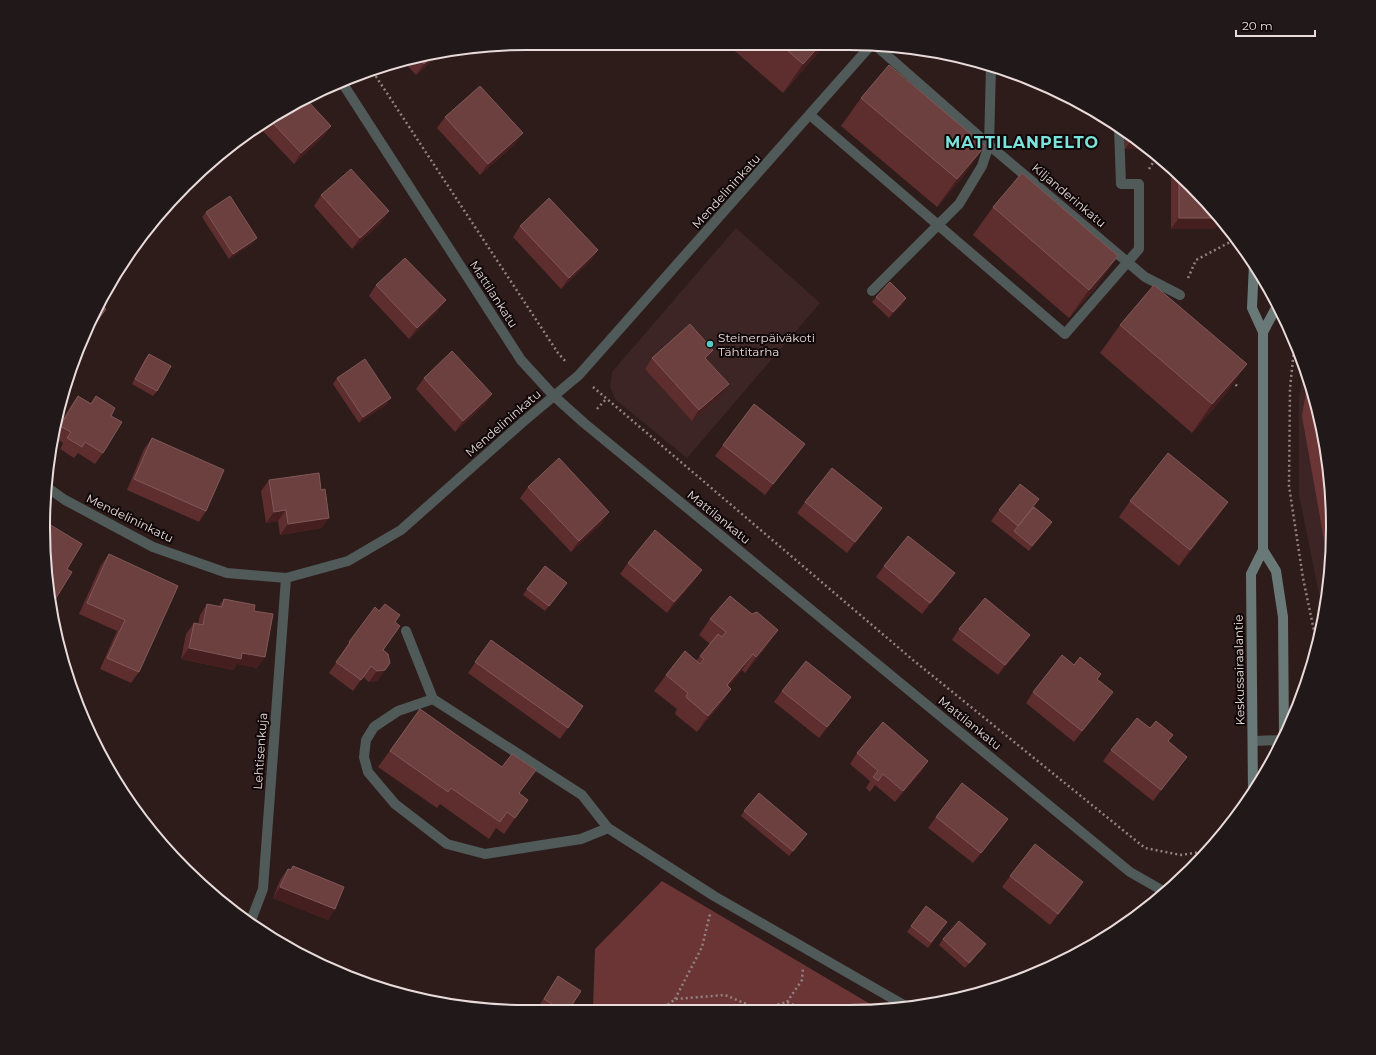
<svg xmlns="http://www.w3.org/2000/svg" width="1376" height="1055" font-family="Montserrat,sans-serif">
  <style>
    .built { fill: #3d2525 }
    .forest { fill: #6b3535 }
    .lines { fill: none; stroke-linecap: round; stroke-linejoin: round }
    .path { stroke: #918281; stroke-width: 2.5; stroke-dasharray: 2 3; stroke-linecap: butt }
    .lane { stroke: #4f5a59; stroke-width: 10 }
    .street { stroke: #4f5a59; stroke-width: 10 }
    .secondary { stroke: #697978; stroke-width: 10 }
    .wall { fill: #5e2d2e }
    .shaded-wall { fill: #451e1f }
    .building { fill: #6d4040; stroke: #805858 }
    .poi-dot { fill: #55cdc6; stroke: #100808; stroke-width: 1.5 }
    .labels { text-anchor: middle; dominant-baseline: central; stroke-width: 4; stroke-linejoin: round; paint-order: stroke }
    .street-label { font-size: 12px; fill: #e8dbda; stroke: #100808 }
    .poi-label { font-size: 12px; fill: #e8dbda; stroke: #100808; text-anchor: start }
    .district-label { font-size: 16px; font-weight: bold; letter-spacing: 1px; fill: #79e4dc; stroke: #100808 }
    .rim { fill: none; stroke: #e8dbda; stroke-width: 2 }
  </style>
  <rect width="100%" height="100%" fill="#2e1c1b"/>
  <!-- built -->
  <path class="built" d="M 736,228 L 820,303 L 687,458 L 616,400 L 610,387 L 612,372 Z
    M 1304,367 L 1324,433 L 1333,528 L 1324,618 L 1299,495 L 1299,400 Z"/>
  <!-- forest -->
  <path class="forest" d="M 1308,380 L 1324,433 L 1333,528 L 1329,568 L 1302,416 Z
    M 662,881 L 877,1008 L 593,1008 L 595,949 Z"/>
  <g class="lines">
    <!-- path -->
    <path class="path" d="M 373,72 L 558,353 L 566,362
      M 1149,169 L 1157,156
      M 1188,278 L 1196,260 L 1236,239
      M 1295,340 L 1290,388 L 1289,486 L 1303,578 L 1317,645
      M 1232,381 L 1239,388
      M 593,387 L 913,660 L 1145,848 L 1181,855 L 1207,851
      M 597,409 L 606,399
      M 675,999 L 702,947 L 710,914
      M 787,1002 L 802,980 L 803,967
      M 664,1008 L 675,999 L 725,995 L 756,1008
      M 763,1008 L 787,1002 L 801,1008"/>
    <!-- lane -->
    <path class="lane" d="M 810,115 L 1065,334 L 1139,249 L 1139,184 L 1121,184 L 1119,128
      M 872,291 L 959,204 L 982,166 L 989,145 L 991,66
      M 406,631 L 433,699
      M 1253,741 L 1281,740
      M 608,828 L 581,839 L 485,854 L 447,844 L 395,804 L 368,772 L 364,757 L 366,740 L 374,727 L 398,711 L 433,699 L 582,795 L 608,828 L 714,896 L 909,1008"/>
    <!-- street -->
    <path class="street" d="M 874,44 L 989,145 L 1145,277 L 1180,295
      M 343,84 L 521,360 L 554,396 L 584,423 L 1130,872 L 1165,892
      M 48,488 L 65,500 L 153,547 L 227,573 L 286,578 L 348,561 L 401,530 L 524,421 L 579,375 L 872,44
      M 250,923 L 263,889 L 286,578"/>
    <!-- secondary -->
    <path class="secondary" d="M 1263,332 L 1276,308 L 1276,304
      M 1263,550 L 1276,571 L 1283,617 L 1284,736
      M 1253,794 L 1251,574 L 1263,550 L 1263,332 L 1252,308 L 1254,263"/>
  </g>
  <!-- wall -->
  <path class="wall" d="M 727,44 L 825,44 L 822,48 L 783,93 Z
    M 439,55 L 416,75 L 402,60 Z
    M 861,98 L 965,174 L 937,207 L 841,126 Z
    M 285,108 L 331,126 L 323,137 L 294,164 L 260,128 Z
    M 445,117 L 515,144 L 480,175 L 437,128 Z
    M 1125,132 L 1143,143 L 1150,149 L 1125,149 Z
    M 1171,169 L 1213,208 L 1215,229 L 1171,229 Z
    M 321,195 L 382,222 L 352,249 L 314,206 Z
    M 993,207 L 1098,285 L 1069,318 L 973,235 Z
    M 206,212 L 253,243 L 229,259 L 202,217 Z
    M 520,226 L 598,250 L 590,261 L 561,289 L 513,237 Z
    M 376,285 L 438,311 L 409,339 L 369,296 Z
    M 876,297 L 906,298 L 903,304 L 889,318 L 872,302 Z
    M 1120,325 L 1227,393 L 1192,433 L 1100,353 Z
    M 713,350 L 706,359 L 721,395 L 692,421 L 645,369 L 652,358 Z
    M 149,354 L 157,391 L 153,396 L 132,384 L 145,359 Z
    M 337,378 L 387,404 L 359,423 L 333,384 Z
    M 424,378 L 492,394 L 484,405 L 455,432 L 416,389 Z
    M 78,396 L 91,403 L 96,396 L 111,416 L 103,453 L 95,464 L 78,453 L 74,458 L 60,449 L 63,443 L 55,438 L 56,431 L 70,407 Z
    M 152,438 L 206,511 L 199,522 L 127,490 L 144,449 Z
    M 805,444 L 797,454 L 765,495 L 715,456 L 723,445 Z
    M 269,480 L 322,528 L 280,535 L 278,521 L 266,523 L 261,491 Z
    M 528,487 L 609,512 L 602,523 L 571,552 L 520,498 Z
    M 1130,501 L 1217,518 L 1179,566 L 1119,517 Z
    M 805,502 L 882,508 L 875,519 L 847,553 L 797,513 Z
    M 1034,507 L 1052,522 L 1029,551 L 991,521 L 999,510 Z
    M 109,554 L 139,672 L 131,683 L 100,669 L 117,631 L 79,614 L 101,565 Z
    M 628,563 L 702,570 L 694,581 L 667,613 L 620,574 Z
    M 884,566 L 947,584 L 922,614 L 876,577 Z
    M 563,588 L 545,611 L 523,595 L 527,589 Z
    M 224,599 L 254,611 L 265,657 L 257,668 L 237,664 L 233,670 L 181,659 L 186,634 L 194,623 L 198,624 L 200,615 L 207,604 L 218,607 Z
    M 710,619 L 767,646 L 745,673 L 742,670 L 728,687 L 731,689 L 720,705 L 697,732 L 676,715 L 675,712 L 677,709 L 654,691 L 666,675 L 696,661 L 710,644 L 699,635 Z
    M 395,623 L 383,650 L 390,663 L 377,681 L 369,682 L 363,677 L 353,691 L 329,673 L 342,654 L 342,653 L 349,642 Z
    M 959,629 L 1030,635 L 1023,645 L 998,675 L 952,640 Z
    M 491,640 L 583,706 L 560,739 L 468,673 Z
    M 1074,665 L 1101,674 L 1097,680 L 1105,703 L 1074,742 L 1026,703 L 1033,692 Z
    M 782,691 L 851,697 L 843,708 L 819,738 L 774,702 Z
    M 420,709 L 519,793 L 528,800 L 504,834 L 496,828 L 489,839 L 440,804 L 437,808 L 378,767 Z
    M 1150,728 L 1169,741 L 1180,767 L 1153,801 L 1103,761 L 1111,750 Z
    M 857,753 L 928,761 L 921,772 L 895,802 L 875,785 L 870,792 L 866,788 L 870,781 L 850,764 Z
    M 744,811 L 803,839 L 789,856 L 741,816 Z
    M 936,817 L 1008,819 L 1000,830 L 973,863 L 928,828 Z
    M 293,866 L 335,909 L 328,920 L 273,898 L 280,880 L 288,869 L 290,870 Z
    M 1010,876 L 1076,893 L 1050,925 L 1002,887 Z
    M 947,922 L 928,948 L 907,932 L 911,926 Z
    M 943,939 L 986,944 L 982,949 L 965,968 L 939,945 Z
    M 558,976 L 570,1008 L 546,1008 L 540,1004 Z"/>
  <!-- shaded-wall -->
  <path class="shaded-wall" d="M 821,44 L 825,44 L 822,48 L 783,93 L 803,64 Z
    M 434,55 L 439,55 L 416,75 L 424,64 Z
    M 331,126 L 323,137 L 294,164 L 301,153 Z
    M 523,133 L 515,144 L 480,175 L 488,164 Z
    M 1134,137 L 1143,143 L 1150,149 L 1125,149 Z
    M 985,146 L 965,174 L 937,207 L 957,179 Z
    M 389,211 L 382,222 L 352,249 L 360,238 Z
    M 1179,218 L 1220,218 L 1221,219 L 1215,229 L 1171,229 Z
    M 257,238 L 253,243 L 229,259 L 233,254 Z
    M 598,250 L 590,261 L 561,289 L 569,278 Z
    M 1118,256 L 1098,285 L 1069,318 L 1089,290 Z
    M 906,298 L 903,304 L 889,318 L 893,312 Z
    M 446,300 L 438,311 L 409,339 L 417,328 Z
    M 713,350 L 705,361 L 705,358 Z
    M 1247,364 L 1227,393 L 1192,433 L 1212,404 Z
    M 729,384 L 721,395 L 692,421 L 699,410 Z
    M 492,394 L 484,405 L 455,432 L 463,421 Z
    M 391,398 L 387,404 L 359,423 L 363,417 Z
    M 805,444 L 797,454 L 765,495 L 773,484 Z
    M 1228,502 L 1217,518 L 1179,566 L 1190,550 Z
    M 882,508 L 875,519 L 847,553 L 855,542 Z
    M 286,510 L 278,521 L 266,523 L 274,512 Z
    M 609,512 L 602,523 L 571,552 L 579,541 Z
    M 329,518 L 322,528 L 280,535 L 288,524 Z
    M 1052,522 L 1048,528 L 1029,551 L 1032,546 Z
    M 702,570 L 694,581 L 667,613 L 674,602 Z
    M 955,573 L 947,584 L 922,614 L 930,603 Z
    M 778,630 L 767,646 L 745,673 L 756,657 Z
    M 1030,635 L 1023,645 L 998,675 L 1005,665 Z
    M 189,648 L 242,653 L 265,657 L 257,668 L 237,664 L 233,670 L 181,659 Z
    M 753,654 L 742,670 L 716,702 L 727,685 Z
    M 390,663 L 377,681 L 369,682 L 377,671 Z
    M 731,689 L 720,705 L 697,732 L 708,716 Z
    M 1113,692 L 1105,703 L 1074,742 L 1082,731 Z
    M 851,697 L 843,708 L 819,738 L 827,727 Z
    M 1187,757 L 1180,767 L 1153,801 L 1161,790 Z
    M 928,761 L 921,772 L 895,802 L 903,791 Z
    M 1008,819 L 1000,830 L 973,863 L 981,853 Z
    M 1083,882 L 1076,893 L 1050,925 L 1058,914 Z
    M 280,887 L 335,909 L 328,920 L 273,898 Z"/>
  <!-- building -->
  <path class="building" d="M 780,44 L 821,44 L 803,64 Z
    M 434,55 L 424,64 L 418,57 Z
    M 889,65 L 985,146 L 957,179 L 861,98 Z
    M 480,86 L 523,133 L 488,164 L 445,117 Z
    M 306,99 L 331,126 L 301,153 L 270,120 L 285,108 Z
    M 351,169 L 389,211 L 360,238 L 321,195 Z
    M 1022,173 L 1118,256 L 1089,290 L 993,207 Z
    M 1179,176 L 1213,208 L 1220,218 L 1179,218 Z
    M 230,196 L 257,238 L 233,254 L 206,212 Z
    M 549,198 L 598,250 L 569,278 L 520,226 Z
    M 405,258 L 446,300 L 417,328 L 376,285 Z
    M 890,282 L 906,298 L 893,312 L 876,297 Z
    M 1154,285 L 1247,364 L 1212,404 L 1120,325 Z
    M 100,304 L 106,309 L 89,332 Z
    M 690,324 L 713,350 L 705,358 L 729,384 L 699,410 L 652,358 Z
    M 452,351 L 492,394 L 463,421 L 424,378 Z
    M 149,354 L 171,366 L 157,391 L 135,379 Z
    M 365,359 L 391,398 L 363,417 L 337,378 Z
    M 78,396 L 91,404 L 96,396 L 115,408 L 111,416 L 122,422 L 103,453 L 85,442 L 82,447 L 67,438 L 71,432 L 60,426 Z
    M 754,404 L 805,444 L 773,484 L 723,445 Z
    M 152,438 L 224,470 L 206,511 L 134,479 Z
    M 1168,453 L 1228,502 L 1190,550 L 1130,501 Z
    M 559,458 L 609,512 L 579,541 L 528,487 Z
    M 832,468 L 882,508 L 855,542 L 805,502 Z
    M 319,473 L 321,490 L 325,489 L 329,518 L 288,524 L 286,510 L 274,512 L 269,480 Z
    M 1020,484 L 1039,499 L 1018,526 L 999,510 Z
    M 1034,507 L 1052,522 L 1032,546 L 1014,531 Z
    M 44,521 L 82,544 L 67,569 L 72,572 L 53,603 L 43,528 Z
    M 655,530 L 702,570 L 674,602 L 628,563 Z
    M 908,536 L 955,573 L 930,603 L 884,566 Z
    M 109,554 L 178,586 L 139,672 L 107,658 L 125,620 L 87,603 Z
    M 545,566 L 567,583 L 549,606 L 527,589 Z
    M 730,596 L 752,614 L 757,612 L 778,630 L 756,657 L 753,654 L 727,685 L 731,689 L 708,716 L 688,699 L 686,696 L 688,693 L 666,675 L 685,651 L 700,664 L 704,659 L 700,656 L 718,634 L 722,637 L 726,632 L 710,619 Z
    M 985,598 L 1030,635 L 1005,665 L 959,629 Z
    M 224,599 L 255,605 L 254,611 L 273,614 L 265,657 L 242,653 L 241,659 L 189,648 L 194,623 L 203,625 L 207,604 L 222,607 Z
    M 385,604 L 400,615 L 395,622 L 400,626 L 383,650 L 388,654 L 390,663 L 385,670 L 377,671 L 371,666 L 361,680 L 336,662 L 350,643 L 349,642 L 375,607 L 379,611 Z
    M 491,640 L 583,706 L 568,728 L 475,662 Z
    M 1062,655 L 1074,665 L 1080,657 L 1101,674 L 1097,679 L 1113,692 L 1082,731 L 1033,692 Z
    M 806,661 L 851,697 L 827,727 L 782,691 Z
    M 420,709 L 502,767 L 512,754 L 536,770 L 519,793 L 528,800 L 515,818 L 507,812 L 500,822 L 451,788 L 448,792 L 390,751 Z
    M 1137,718 L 1150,728 L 1156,721 L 1173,735 L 1168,741 L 1187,757 L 1161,790 L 1111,750 Z
    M 883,722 L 928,761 L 903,791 L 883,774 L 878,781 L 873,777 L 878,771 L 857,753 Z
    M 962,783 L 1008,819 L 981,853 L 936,817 Z
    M 759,793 L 807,834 L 793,851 L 744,811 Z
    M 1035,844 L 1083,882 L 1058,914 L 1010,876 Z
    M 293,866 L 344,887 L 335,909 L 280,887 L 288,869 L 291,870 Z
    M 182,867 L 195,877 L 194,878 L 185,870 Z
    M 926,906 L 947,922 L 931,942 L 911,926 Z
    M 959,921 L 986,944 L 969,963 L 943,939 Z
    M 558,976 L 581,991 L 570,1008 L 558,1008 L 544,999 Z
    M 479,1003 L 485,1008 L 476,1008 Z"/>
  <!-- markers -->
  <circle class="poi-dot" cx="710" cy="344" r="4"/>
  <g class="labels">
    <!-- street labels -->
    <g class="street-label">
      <text transform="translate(726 191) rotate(-48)">Mendelininkatu</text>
      <text transform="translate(1069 195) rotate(40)">Kiljanderinkatu</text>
      <text transform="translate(494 294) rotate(57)">Mattilankatu</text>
      <text transform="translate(503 423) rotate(-41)">Mendelininkatu</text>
      <text transform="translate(719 517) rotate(39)">Mattilankatu</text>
      <text transform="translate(130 518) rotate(26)">Mendelininkatu</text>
      <text transform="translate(1239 670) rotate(-91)">Keskussairaalantie</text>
      <text transform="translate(970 723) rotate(39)">Mattilankatu</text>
      <text transform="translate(260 751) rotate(-86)">Lehtisenkuja</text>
    </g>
    <!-- poi labels -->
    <g class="poi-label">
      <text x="718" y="337">Steinerpäiväkoti<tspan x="718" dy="14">Tähtitarha</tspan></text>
    </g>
    <!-- district labels -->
    <g class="district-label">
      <text x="1022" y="142">MATTILANPELTO</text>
    </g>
  </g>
  <!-- crop -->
  <path d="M0 0H1376V1055H0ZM527 50H849A477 477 0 0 1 1326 527V528A477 477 0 0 1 849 1005H527A477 477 0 0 1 50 528V527A477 477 0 0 1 527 50Z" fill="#211919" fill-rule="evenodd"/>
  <path class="rim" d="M527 50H849A477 477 0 0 1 1326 527V528A477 477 0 0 1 849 1005H527A477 477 0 0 1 50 528V527A477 477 0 0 1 527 50Z"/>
  <!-- scale -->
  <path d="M1236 30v6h79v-6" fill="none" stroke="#e8dbda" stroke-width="2"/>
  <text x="1242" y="30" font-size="12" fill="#e8dbda" stroke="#100808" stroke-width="3" paint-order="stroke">20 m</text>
</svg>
